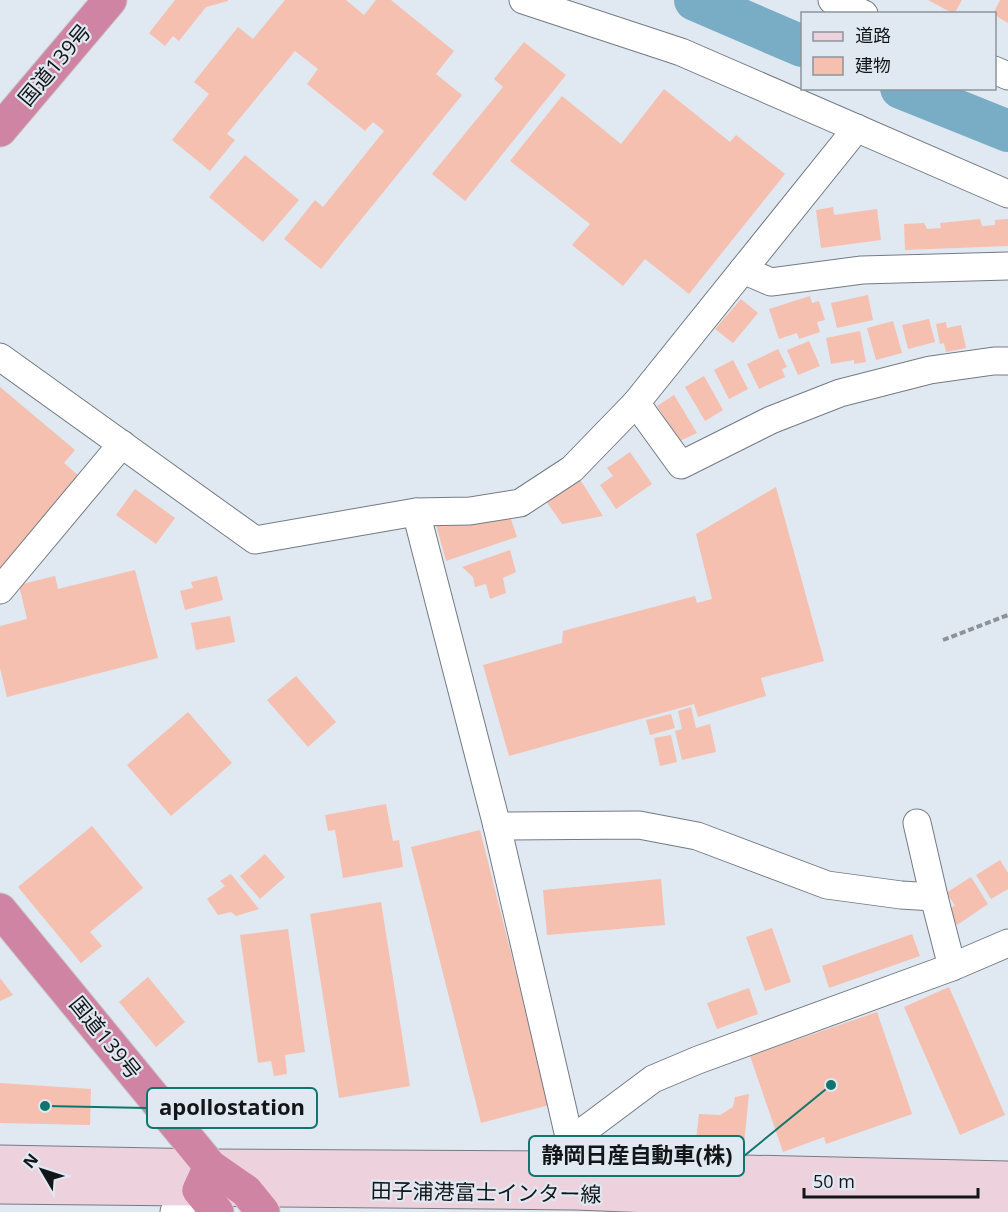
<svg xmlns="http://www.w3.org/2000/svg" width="1008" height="1212" viewBox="0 0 1008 1212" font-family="'Open Sans','Noto Sans JP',sans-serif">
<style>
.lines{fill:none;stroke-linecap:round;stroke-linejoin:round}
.river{stroke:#79adc6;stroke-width:42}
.building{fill:#f5c0b0}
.minor-casing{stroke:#747b83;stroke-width:29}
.secondary-casing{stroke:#747b83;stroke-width:35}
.trunk-casing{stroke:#c6c7c8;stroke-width:35}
.path{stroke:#8c9298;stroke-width:4;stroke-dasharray:6 3;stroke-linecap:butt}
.minor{stroke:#fff;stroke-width:27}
.secondary{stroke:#edd1dd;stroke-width:33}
.trunk{stroke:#d084a4;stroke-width:33}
.labels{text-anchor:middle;stroke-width:4.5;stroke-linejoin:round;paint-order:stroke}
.street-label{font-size:21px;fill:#131618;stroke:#e0e8f1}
.leader{fill:none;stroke:#0f766e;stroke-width:2}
.callout-dot{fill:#0f766e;stroke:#e0e8f1;stroke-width:2}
.callout{fill:#e0e8f1;stroke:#0f766e;stroke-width:2}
.callout-label{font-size:22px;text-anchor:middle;font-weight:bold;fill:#131618}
</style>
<rect width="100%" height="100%" fill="#e0e8f1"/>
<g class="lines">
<!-- river -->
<g class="river">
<polyline points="695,0 802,46"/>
<polyline points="901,88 1008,131"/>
</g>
</g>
<!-- building -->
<g class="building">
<polygon points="175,0 228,0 228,1 206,7 179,41 173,36 165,46 149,33"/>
<polygon points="285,0 346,0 364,15 376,0 391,0 454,51 436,74 462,95 321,269 284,239 315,200 323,207 384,131 373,122 365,131 307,84 318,69 295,51 227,134 235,140 210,171 172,140 209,94 194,82 238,27 253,39"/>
<polygon points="928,0 962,0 954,14"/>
<polygon points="1000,0 1008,0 1008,23 993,14"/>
<polygon points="524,42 566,75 465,201 432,174 503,87 494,79"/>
<polygon points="664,89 730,142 736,135 785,174 689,294 645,259 623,286 572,245 590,224 510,161 562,96 621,144"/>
<polygon points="245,155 299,200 263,242 209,197"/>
<polygon points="833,207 834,215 877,209 881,240 821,248 816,210"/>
<polygon points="980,219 982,226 995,225 995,220 1008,219 1008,246 905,250 904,224 924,223 927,229 941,228 940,223"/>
<polygon points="868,295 873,320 837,328 831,303"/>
<polygon points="810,296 812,303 819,301 825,320 817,322 820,332 799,339 797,333 779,339 769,309"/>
<polygon points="741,299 758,313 733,343 715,329"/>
<polygon points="929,319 935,342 908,349 902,325"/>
<polygon points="893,321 902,353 876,360 867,328"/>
<polygon points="946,322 947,328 961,325 966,348 946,352 944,343 940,344 936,324"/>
<polygon points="860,331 866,362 854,364 854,360 831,364 826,338"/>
<polygon points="809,341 820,366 798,375 787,350"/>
<polygon points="778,349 787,367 782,369 785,377 759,389 747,364"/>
<polygon points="733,360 748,389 729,399 714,370"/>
<polygon points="704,376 723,410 705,421 685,387"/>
<polygon points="0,387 75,450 64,463 78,475 0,569"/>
<polygon points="674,395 697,433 680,441 657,406"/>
<polygon points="630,452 652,484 616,509 600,485 613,476 607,468"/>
<polygon points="581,481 603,516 562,524 546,501"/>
<polygon points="776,487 824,661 761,678 766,696 698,717 694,704 509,756 483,665 562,643 563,631 695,596 697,603 712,599 696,534"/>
<polygon points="135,489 175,518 156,544 116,515"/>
<polygon points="510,516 517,537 446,561 436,525"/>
<polygon points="510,550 516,572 503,578 506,593 490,599 486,584 475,587 473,577 462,567"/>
<polygon points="135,570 158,658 7,697 0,668 0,626 27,619 19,585 55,576 58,589"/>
<polygon points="217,576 223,600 185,610 180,591 193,588 191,582"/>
<polygon points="230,616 235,642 196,650 191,623"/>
<polygon points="296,676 336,722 308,747 267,700"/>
<polygon points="691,707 696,728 710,724 716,752 682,760 675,731 682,729 678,711"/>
<polygon points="188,712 232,763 171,816 127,765"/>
<polygon points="671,714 675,728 650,735 646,720"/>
<polygon points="671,735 677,762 660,766 654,738"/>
<polygon points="386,804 393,841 399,840 403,867 343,878 335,830 328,831 325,815"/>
<polygon points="92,826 143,888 90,932 102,946 81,963 18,887"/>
<polygon points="480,830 549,1105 481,1123 411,847"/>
<polygon points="265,854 285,877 260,899 240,876"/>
<polygon points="1000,860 1008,873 1008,889 991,899 976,875"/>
<polygon points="231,874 259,909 236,916 231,912 218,915 207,899 225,886 220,881"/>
<polygon points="971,877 988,904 957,925 948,911 955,905 946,893"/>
<polygon points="661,879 665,925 547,935 543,890"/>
<polygon points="381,902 410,1086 339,1098 310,914"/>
<polygon points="772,928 791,982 765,991 746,937"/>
<polygon points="288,929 305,1052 285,1055 287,1074 274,1076 271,1061 258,1063 240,935"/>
<polygon points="912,934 920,956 829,988 822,966"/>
<polygon points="148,977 185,1022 156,1047 119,1002"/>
<polygon points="0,978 13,995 0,1001"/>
<polygon points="949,987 1005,1115 960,1135 904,1007"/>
<polygon points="749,988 758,1014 717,1029 707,1003"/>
<polygon points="877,1012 912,1114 826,1144 824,1137 783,1152 750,1056"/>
<polygon points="0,1083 91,1089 90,1125 0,1123"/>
<polygon points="749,1094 744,1144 696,1140 699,1114 720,1115 733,1107 735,1097"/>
</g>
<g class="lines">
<!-- minor casing -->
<g class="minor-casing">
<g id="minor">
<polyline points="523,0 681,52 1008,194"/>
<polyline points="832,0 864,14"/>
<polyline points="994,70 1008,76"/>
<polyline points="743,270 771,282 862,270 1008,266"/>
<polyline points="0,357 255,540 416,512 470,511 520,503 572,469 636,403 857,128"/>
<polyline points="636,403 681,465 771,420 840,393 930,370 994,361 1008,361"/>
<polyline points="416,512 497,826 570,1141 575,1189"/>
<polyline points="0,590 122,444"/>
<polyline points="917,823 934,897"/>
<polyline points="497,826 639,825 697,836 827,885 901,895 934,897 952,967"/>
<polyline points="570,1141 653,1079 698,1060 952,967 1008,943"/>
<polyline points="174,1212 199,1190"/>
</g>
</g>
<!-- secondary casing -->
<g class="secondary-casing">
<g id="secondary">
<polyline points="0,1162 210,1166 572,1168 1008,1178"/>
<polyline points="0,1187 576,1193 752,1200 1008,1205"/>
</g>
</g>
<!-- trunk casing -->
<g class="trunk-casing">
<g id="trunk">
<polyline points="0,130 110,0"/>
<polyline points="0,910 210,1166 246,1191 263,1212"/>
<polyline points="210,1166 199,1190 217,1212"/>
</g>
</g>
<!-- path -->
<polyline class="path" points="943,640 1008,615"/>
<!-- minor -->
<use href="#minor" class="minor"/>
<!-- secondary -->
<use href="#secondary" class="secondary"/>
<!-- trunk -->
<use href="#trunk" class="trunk"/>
</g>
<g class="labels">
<!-- street labels -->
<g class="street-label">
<text transform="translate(55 65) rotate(-50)" y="7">国道139号</text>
<text transform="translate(105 1038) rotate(51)" y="7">国道139号</text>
<text transform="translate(486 1193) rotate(1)" y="7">田子浦港富士インター線</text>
</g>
</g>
<!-- callouts -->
<path class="leader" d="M45 1106L147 1108M831 1085L744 1156"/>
<g class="callout-dot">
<circle cx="45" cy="1106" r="6"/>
<circle cx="831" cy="1085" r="6"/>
</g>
<g class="callout">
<rect x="147" y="1088" width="170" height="40" rx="6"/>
<rect x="529" y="1136" width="215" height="40" rx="6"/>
</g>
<g class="callout-label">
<text x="232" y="1115">apollostation</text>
<text x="637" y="1163">静岡日産自動車(株)</text>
</g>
<!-- legend -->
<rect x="801" y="12" width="195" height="78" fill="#e0e8f1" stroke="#8e949a" stroke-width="1.5"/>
<rect x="813" y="32" width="30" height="9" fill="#edd1dd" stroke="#8e949a" stroke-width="1.5"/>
<text x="855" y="42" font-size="18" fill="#131618">道路</text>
<rect x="813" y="57" width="30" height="18" fill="#f5c0b0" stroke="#8e949a" stroke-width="1.5"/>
<text x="855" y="72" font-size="18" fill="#131618">建物</text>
<!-- north arrow -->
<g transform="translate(42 1170) rotate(309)" stroke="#e0e8f1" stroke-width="4.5" paint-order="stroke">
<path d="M0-4.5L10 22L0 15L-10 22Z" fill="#131618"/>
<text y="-9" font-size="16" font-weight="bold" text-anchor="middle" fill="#131618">N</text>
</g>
<!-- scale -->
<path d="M804 1188v9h174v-9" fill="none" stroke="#131618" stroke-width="3"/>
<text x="813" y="1188" font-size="18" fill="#131618" stroke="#e0e8f1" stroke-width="4.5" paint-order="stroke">50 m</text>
</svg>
